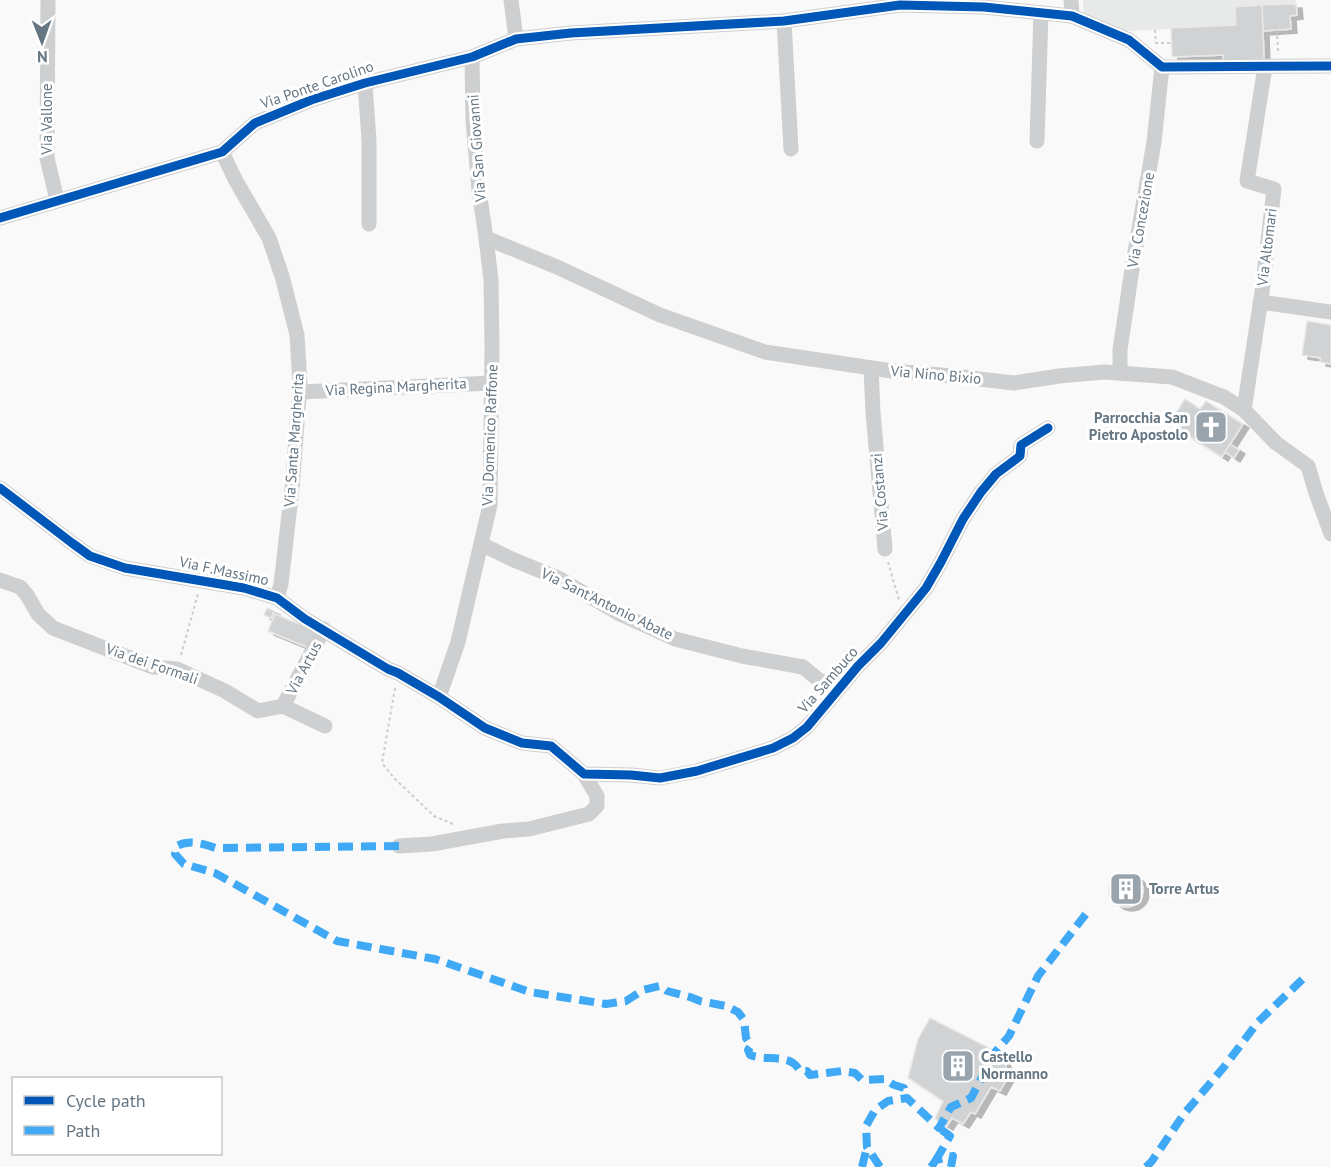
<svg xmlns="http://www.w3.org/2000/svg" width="1331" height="1167" viewBox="0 0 1331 1167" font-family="'PT Sans',sans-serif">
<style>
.built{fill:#e8e9e9}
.building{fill:#d0d2d3;stroke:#e8e8e8;stroke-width:1.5;filter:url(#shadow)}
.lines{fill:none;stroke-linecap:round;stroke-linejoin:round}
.path{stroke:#cbcccd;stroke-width:2;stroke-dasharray:3 3;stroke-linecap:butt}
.street{stroke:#cecfd0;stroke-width:15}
.quiet{stroke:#3fa9f5;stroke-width:8;stroke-dasharray:15 8;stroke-linecap:butt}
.cycleway-casing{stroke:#fff;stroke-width:13}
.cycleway{stroke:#0057b8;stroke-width:9}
.labels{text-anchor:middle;stroke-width:6;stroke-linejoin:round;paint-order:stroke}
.street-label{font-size:15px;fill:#657683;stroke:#fff}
.poi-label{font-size:15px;font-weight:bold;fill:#657683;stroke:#fff;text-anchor:start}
</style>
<defs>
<filter id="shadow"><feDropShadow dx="6" dy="4" stdDeviation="0" flood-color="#0004"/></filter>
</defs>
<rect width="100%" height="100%" fill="#f9f9f9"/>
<!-- built -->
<polygon class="built" points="1083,0 1296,0 1296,4 1236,7 1236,25 1131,31 1116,30 1084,16"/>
<!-- building -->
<g class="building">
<polygon points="1296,4 1297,15 1290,16 1291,29 1263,31 1262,5"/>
<polygon points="1262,5 1264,59 1223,61 1223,55 1172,57 1171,28 1236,25 1235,7"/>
<polygon points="1307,321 1331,325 1331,364 1320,362 1321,358 1302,355"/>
<polygon points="1185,399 1200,409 1206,401 1243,424 1222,457 1179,430 1184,422 1174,416"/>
<polygon points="1230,444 1239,450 1234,458 1225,452"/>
<polygon points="267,608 274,611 271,618 264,615"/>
<polygon points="275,614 316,631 309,648 268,631"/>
<circle cx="1126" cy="890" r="17"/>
<polygon points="930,1018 1003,1055 1008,1077 1000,1091 991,1087 975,1114 971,1112 963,1124 952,1118 947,1126 935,1119 943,1101 908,1078 918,1039"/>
</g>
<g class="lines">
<!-- path -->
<g class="path">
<polyline points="1155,30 1156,43"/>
<polyline points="1277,30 1278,52"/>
<polyline points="1155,43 1172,43"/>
<polyline points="888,562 899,600"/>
<polyline points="181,655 198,594"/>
<polyline points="395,688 382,763 395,779 434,816 453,824"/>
</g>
<!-- street -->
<g class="street">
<polyline points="48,0 47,158 57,200"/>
<polyline points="511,0 516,39"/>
<polyline points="1071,0 1072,16"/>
<polyline points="784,21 791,149"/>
<polyline points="365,83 369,141 369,224"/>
<polyline points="1037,141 1041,13"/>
<polyline points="222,152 236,181 269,238 282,276 297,335 300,384 292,488 281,584 277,598"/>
<polyline points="0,218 222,152 255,123 311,100 365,83 472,57 516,39 571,33 784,21 900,5 984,7 1072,16 1129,40 1162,67 1331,66"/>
<polyline points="486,238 557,267 660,315 765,352 892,371 953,376 1014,383 1059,376 1104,372 1172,377 1224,397 1244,410 1276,443 1308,466 1316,493 1331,534"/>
<polyline points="1260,302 1331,312"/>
<polyline points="871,368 873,412 885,549"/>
<polyline points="1120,373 1120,350 1132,269 1154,142 1162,67"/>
<polyline points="300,392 492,383"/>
<polyline points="1244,410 1262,292 1274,189 1247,181 1265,67"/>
<polyline points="0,488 72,543 90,556 125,568 244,588 277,598 305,619 388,669 398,673 439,697 485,728 522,743 551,746 584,774 631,775 660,778 697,771 773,748 793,738 807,727 858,666 881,643 926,588 941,562 963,519 981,492 996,474 1020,456 1021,445 1048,428"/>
<polyline points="481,544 514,560 558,578 620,614 675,639 742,656 803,667 835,693"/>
<polyline points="0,580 20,587 27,595 38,614 53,628 153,667 177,669 225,691 258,711 283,706"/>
<polyline points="439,697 458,642 490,505 492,346 491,280 486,238 479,191 473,120 472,57"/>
<polyline points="283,706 324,629"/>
<polyline points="283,706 325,726"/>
<polyline points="399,846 432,844 503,831 529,829 589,814 597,806 597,796 584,774"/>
</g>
<!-- quiet -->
<g class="quiet">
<path d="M 399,846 L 216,848 C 203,844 190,839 177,846 L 175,854 L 184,864 L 215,873 L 337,941 L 435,959 L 530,992 L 606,1004 L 626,1001 L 643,990 L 660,986 L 667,991 L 690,997 L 700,1001 L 726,1006 L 738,1012 L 744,1020 L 746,1038 L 751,1046 L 748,1050 L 750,1055 C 763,1060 784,1056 793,1063 C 796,1065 798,1068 800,1071 L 807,1071 L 810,1075 L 842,1071 L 855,1073 L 862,1080 L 885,1079 L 894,1085 L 904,1088 L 907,1098"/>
<polyline points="936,1160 950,1136 939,1128"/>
<polyline points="862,1167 867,1147"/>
<polyline points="880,1167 867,1147 866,1126 875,1110 888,1101 907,1098 939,1128 951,1107 971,1098 996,1051 1009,1036 1038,976 1089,910"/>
<polyline points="931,1167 936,1160 953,1156 951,1167"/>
<polyline points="1146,1167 1152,1161 1184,1114 1224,1067 1258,1022 1308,974"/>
</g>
<!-- cycleway casing -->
<g class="cycleway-casing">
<g id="cycleway">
<polyline points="0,218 222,152 255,123 311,100 365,83 472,57 516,39 571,33 784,21 900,5 984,7 1072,16 1129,40 1162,67 1331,66"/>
<polyline points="0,488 72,543 90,556 125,568 244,588 277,598 305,619 388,669 398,673 439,697 485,728 522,743 551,746 584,774 631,775 660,778 697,771 773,748 793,738 807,727 858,666 881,643 926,588 941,562 963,519 981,492 996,474 1020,456 1021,445 1048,428"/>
</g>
</g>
<!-- cycleway -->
<use href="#cycleway" class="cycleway"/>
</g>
<!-- icons -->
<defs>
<g id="church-square" transform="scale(1.725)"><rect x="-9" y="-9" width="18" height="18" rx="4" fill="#99a4ac" stroke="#fff"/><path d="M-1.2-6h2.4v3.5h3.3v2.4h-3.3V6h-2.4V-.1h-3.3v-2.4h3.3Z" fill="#fff"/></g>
<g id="building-square" transform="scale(1.725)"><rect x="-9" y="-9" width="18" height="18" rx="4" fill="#99a4ac" stroke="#fff"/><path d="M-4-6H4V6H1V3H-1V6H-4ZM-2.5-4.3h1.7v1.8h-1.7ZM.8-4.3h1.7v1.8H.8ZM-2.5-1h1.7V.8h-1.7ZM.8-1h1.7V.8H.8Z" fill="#fff"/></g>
</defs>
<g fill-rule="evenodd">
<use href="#church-square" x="1211" y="427"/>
<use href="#building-square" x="1126" y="889"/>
<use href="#building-square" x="958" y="1066"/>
</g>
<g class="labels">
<!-- street labels -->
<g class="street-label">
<text transform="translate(317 85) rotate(-19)" y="5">Via Ponte Carolino</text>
<text transform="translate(47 119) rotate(-90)" y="5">Via Vallone</text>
<text transform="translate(477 148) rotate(-94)" y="5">Via San Giovanni</text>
<text transform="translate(1141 220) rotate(-80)" y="5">Via Concezione</text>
<text transform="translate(1267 247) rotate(-83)" y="5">Via Altomari</text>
<text transform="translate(936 375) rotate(5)" y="5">Via Nino Bixio</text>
<text transform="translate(396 387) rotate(-3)" y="5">Via Regina Margherita</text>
<text transform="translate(490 435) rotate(-88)" y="5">Via Domenico Raffone</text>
<text transform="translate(294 440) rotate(-86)" y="5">Via Santa Margherita</text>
<text transform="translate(880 492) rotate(-95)" y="5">Via Costanzi</text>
<text transform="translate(224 571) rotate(12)" y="5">Via F.Massimo</text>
<text transform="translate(607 604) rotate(26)" y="5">Via Sant'Antonio Abate</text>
<text transform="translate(152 664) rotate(19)" y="5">Via dei Formali</text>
<text transform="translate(304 668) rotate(-62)" y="5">Via Artus</text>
<text transform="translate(828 680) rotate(-49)" y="5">Via Sambuco</text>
</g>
<!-- poi labels -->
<g class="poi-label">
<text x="1188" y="423" text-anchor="end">Parrocchia San<tspan x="1188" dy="17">Pietro Apostolo</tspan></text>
<text x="1149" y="894">Torre Artus</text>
<text x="981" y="1062">Castello<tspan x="981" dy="17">Normanno</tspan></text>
</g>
</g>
<!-- legend -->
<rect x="12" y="1077" width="210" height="78" fill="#ffffff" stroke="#c1c8cd" stroke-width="1.5"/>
<rect x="24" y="1096" width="30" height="9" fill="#0057b8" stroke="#c1c8cd" stroke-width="1.5"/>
<text x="66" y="1107" font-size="18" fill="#657683">Cycle path</text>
<rect x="24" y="1126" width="30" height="9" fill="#3fa9f5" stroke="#c1c8cd" stroke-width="1.5"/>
<text x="66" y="1137" font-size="18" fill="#657683">Path</text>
<!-- north arrow -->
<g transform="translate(42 42) rotate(179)" stroke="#ffffff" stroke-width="4.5" paint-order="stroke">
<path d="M0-4.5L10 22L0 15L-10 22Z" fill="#657683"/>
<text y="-9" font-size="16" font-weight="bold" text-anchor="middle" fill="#657683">N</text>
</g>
</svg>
